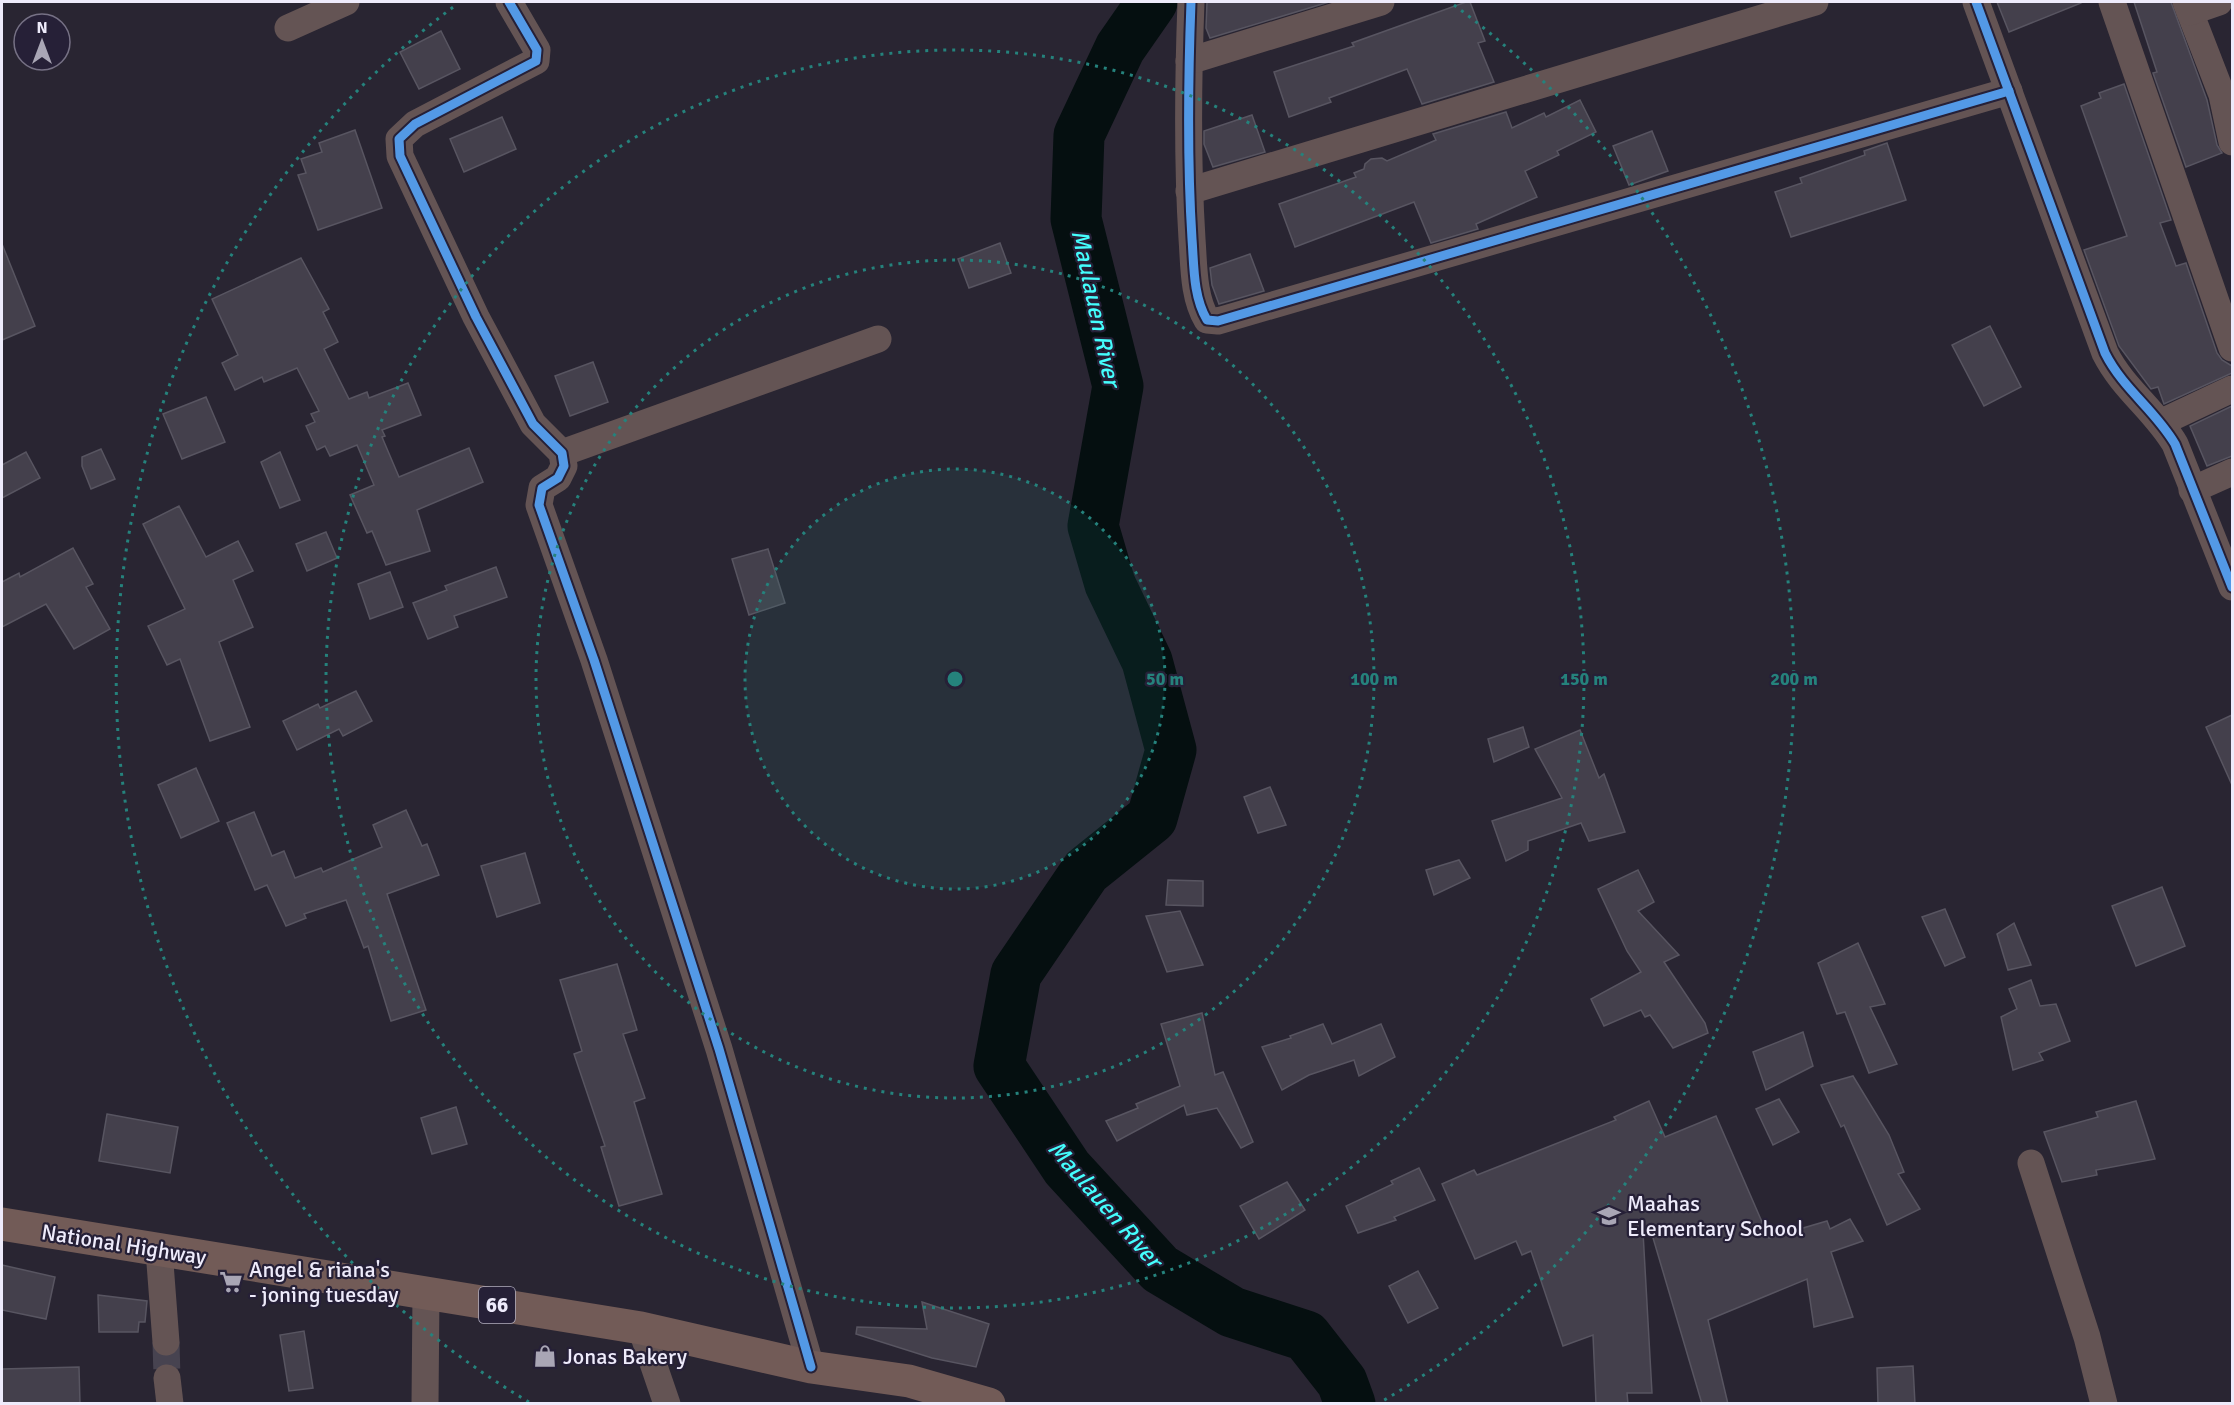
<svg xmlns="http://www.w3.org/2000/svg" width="2234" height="1405" viewBox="0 0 2234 1405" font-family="Signika,sans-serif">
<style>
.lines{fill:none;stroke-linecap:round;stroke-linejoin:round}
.river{stroke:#050f10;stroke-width:51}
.building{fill:#44404c;stroke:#585561;stroke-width:1.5}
.minor-tunnel{stroke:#474350;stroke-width:27;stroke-dasharray:27 14;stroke-linecap:butt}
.minor{stroke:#645454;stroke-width:27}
.primary{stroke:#725b57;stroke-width:33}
.cycleway-casing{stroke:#262037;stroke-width:13}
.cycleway{stroke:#5399e6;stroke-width:9}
.ring{fill:none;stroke:#25827c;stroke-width:3;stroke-dasharray:3 6}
.labels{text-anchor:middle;stroke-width:4.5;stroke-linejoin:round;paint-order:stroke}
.shield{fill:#262037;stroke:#b2aec0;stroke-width:1.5}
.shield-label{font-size:21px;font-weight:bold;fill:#eeebfb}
.poi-label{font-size:22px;fill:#eeebfb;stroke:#262037;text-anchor:start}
.street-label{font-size:22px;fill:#eeebfb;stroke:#262037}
.water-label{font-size:24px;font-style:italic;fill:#44fdfd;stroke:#262037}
.centre{fill:#25827c;stroke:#262037;stroke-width:3}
.ring-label{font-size:18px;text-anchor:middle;font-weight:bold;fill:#25827c;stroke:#262037;stroke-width:4.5;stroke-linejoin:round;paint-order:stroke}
</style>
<rect width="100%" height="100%" fill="#292532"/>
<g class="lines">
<!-- river -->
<polyline class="river" points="1152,2 1120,48 1079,135 1076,219 1118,386 1093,526 1110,584 1147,661 1171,750 1152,818 1086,871 1016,974 999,1066 1067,1168 1160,1269 1232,1312 1306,1336 1342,1382 1350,1404"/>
</g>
<!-- building -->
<g class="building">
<polygon points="1207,2 1329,2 1210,38 1206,28"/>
<polygon points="1466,2 1470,2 1485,41 1478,43 1494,82 1422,104 1407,69 1329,98 1331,102 1289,117 1274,72 1354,46 1352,43"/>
<polygon points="1997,2 2081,2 2081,3 2009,32"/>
<polygon points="2134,2 2171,2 2207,100 2217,145 2222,153 2186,167 2153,73 2157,72"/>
<polygon points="441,31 460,69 419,89 400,52"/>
<polygon points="2124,84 2171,220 2160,223 2176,266 2186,263 2217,353 2222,360 2232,366 2232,373 2164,404 2158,387 2151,389 2119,346 2084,250 2127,236 2081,106 2101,98 2099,93"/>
<polygon points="1580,100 1596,132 1557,151 1559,155 1525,171 1537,197 1476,224 1478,229 1431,243 1414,202 1295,247 1279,204 1356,177 1354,173 1364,169 1365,164 1371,159 1382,158 1387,161 1436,140 1433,134 1506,112 1512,128 1544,113 1546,117"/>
<polygon points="1252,115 1265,152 1213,167 1204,144 1204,131"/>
<polygon points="502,117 516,149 464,172 450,139"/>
<polygon points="355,130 382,208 318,230 298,175 306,173 301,159 322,152 319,143"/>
<polygon points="1652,131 1668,171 1629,185 1613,146"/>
<polygon points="1887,143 1906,200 1791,237 1775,192 1802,183 1800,178 1865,155 1864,151"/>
<polygon points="1000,243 1011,273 969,288 958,259"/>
<polygon points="2,244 35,326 2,340"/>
<polygon points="1250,254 1264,291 1219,304 1212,285 1210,268"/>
<polygon points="301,258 329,309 323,312 338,342 324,349 349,399 367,392 369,398 408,383 421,415 382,430 385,436 382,437 399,477 469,448 483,482 417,510 430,551 386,565 372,531 367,533 350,495 374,485 357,445 330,456 325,446 317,450 306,426 315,422 311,414 319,411 297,368 264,382 262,377 235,390 222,363 238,355 212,299"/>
<polygon points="1990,326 2021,387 1984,406 1952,345"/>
<polygon points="593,362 608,402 570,416 555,376"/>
<polygon points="206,397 225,442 182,459 163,414"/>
<polygon points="2232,406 2232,456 2207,466 2190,426"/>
<polygon points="101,449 115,479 91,489 82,466 82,457"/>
<polygon points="26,452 40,478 2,498 2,465"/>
<polygon points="280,452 300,500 280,508 261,462"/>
<polygon points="179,506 206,557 238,541 253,571 233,580 253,627 219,642 250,727 210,741 180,659 167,665 148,626 185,609 143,524"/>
<polygon points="326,532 337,558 307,571 296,544"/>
<polygon points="73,548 93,584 86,587 110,629 74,649 46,604 2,627 2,582 19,573 20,577"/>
<polygon points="768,549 785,603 749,615 732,559"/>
<polygon points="496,567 507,597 454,616 458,627 428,639 413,603 447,590 445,586"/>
<polygon points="390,572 403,607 370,619 358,584"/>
<polygon points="356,691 372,721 343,736 339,729 297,750 283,721 318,704 320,708"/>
<polygon points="2232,715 2232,785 2206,727"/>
<polygon points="1523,727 1529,747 1494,762 1488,739"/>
<polygon points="1580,730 1599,778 1604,774 1625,832 1589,841 1581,823 1528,841 1528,850 1506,861 1492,821 1562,798 1535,749"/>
<polygon points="196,768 219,821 181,838 158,785"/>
<polygon points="1270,787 1286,825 1258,833 1244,797"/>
<polygon points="406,810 422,846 427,844 439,875 387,894 426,1010 391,1021 368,946 364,948 346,900 304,914 306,918 286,926 267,885 255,890 227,823 254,812 272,856 284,851 295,878 321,868 323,872 382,847 373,825"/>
<polygon points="525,853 540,903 497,917 481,866"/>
<polygon points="1459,860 1470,878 1434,895 1426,870"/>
<polygon points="1638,870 1654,902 1638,911 1679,955 1664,962 1705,1023 1708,1033 1673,1048 1650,1015 1645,1017 1641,1010 1604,1026 1591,999 1641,972 1627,951 1598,889"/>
<polygon points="1168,880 1203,881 1203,906 1166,905"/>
<polygon points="2162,887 2185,946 2136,966 2112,906"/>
<polygon points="1945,909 1965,957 1945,966 1922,917"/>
<polygon points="1180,911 1203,965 1167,972 1146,916"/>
<polygon points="2014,923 2031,965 2008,970 1997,934"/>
<polygon points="1858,943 1885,1004 1870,1007 1897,1064 1869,1073 1845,1012 1837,1014 1818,963"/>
<polygon points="617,964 637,1030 623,1034 645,1098 634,1102 662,1194 619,1206 601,1147 605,1146 574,1054 582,1051 560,980"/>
<polygon points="2031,980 2040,1006 2056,1004 2070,1041 2039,1053 2043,1060 2013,1070 2001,1017 2017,1009 2009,989"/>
<polygon points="1202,1013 1215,1075 1223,1072 1253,1142 1241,1148 1217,1108 1187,1115 1184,1105 1117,1141 1106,1121 1138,1108 1136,1104 1180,1086 1161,1024"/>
<polygon points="1323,1024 1332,1044 1381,1024 1395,1057 1359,1076 1354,1060 1309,1075 1282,1090 1262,1047 1291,1038 1290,1036"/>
<polygon points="1803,1032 1813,1066 1766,1090 1753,1052"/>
<polygon points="1853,1076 1889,1135 1904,1172 1898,1174 1920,1209 1887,1225 1844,1125 1841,1127 1821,1085"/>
<polygon points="1779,1099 1799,1132 1773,1145 1756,1109"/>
<polygon points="1649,1101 1665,1137 1716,1116 1769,1238 1827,1221 1830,1229 1850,1219 1863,1241 1831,1252 1853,1317 1814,1327 1807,1279 1708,1320 1728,1404 1702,1404 1651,1231 1643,1232 1652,1393 1627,1393 1628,1404 1596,1404 1593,1335 1563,1346 1531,1251 1522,1255 1516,1241 1475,1259 1442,1184 1474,1170 1477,1175 1616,1120 1614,1117"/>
<polygon points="2136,1101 2155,1159 2096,1170 2097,1175 2062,1182 2044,1132 2098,1117 2096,1112"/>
<polygon points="456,1107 467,1144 432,1154 421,1118"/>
<polygon points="107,1114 178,1127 170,1173 99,1161"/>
<polygon points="1419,1168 1435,1200 1394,1217 1396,1220 1358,1233 1346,1206 1393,1184 1391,1181"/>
<polygon points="1287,1182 1305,1210 1259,1239 1240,1206"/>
<polygon points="2,1265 55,1277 46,1319 2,1310"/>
<polygon points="1418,1271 1438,1308 1408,1323 1389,1286"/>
<polygon points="98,1295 147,1301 145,1322 139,1322 138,1332 99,1332"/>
<polygon points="922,1302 989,1324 976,1367 932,1358 856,1334 857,1327 927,1329"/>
<polygon points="304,1331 313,1388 289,1391 280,1335"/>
<polygon points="1913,1366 1915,1404 1878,1404 1877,1368"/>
<polygon points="79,1367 80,1404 2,1404 2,1369"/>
</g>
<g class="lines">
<!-- minor-tunnel -->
<polyline class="minor-tunnel" points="166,1342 167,1378"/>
<!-- minor -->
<g class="minor">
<polyline points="509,2 537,50 536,61 415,124 399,139 400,156 476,317 533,424 562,453 564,466 558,478 542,488 539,505 594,660 719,1049 811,1367"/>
<path d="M 1191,2 C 1188,81 1187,160 1192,239 C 1194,265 1193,297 1207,320 L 1218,321 L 2009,91"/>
<path d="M 1976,2 L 2105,353 C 2123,389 2155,410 2175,444 L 2232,587"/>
<polyline points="2112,2 2232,348"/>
<polyline points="2186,2 2222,95 2232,142"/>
<polyline points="2190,12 2219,2"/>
<polyline points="288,28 346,2"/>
<polyline points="1189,61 1381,2"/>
<polyline points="1189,191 1815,2"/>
<polyline points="2162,422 2232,389"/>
<polyline points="562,453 878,339"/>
<polyline points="2192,490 2232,472"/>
<polyline points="2031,1163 2087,1337 2104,1404"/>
<polyline points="159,1250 166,1342"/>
<polyline points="641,1328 667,1404"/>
<polyline points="167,1378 170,1404"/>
<polyline points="425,1404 426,1293"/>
</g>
<!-- primary -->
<polyline class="primary" points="2,1224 641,1328 811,1367 909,1381 989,1404"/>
<!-- cycleway casing -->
<g class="cycleway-casing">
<g id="cycleway">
<polyline points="509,2 537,50 536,61 415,124 399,139 400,156 476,317 533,424 562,453 564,466 558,478 542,488 539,505 594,660 719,1049 811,1367"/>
<path d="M 1191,2 C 1188,81 1187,160 1192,239 C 1194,265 1193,297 1207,320 L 1218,321 L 2009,91"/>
<path d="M 1976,2 L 2105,353 C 2123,389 2155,410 2175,444 L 2232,587"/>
</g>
</g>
<!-- cycleway -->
<use href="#cycleway" class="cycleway"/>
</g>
<!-- distance rings -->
<circle cx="955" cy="679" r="210" fill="#25827c" fill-opacity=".12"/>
<g class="ring">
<circle cx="955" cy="679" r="210"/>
<circle cx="955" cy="679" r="419"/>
<circle cx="955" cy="679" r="629"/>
<path d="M529 1402A839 839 0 0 1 456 5M1454 5A839 839 0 0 1 1381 1402"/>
</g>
<!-- icons -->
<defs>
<g id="school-bare" transform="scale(1.8)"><path d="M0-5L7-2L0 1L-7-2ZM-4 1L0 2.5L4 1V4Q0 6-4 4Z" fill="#a9a6b5" stroke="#262037" stroke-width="2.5" paint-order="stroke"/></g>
<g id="supermarket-bare" transform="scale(1.8)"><path d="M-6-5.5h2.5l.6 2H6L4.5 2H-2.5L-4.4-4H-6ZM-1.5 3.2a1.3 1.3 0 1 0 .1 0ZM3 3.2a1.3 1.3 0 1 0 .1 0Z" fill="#a9a6b5" stroke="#262037" stroke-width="2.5" paint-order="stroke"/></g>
<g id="shop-bare" transform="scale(1.8)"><path d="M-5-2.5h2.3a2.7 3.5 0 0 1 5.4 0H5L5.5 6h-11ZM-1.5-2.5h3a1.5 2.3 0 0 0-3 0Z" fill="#a9a6b5" stroke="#262037" stroke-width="2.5" paint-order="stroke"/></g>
</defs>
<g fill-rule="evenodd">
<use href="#school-bare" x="1609" y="1216"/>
<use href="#supermarket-bare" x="231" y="1282"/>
<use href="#shop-bare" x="545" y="1356"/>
</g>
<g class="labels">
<!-- shield labels -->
<rect class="shield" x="479" y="1287" width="36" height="36" rx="4.5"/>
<g class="shield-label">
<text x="497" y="1312">66</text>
</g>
<!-- poi labels -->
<g class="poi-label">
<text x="1627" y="1211">Maahas<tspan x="1627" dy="25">Elementary School</tspan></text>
<text x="249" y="1277">Angel &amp; riana's<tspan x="249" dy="25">- joning tuesday</tspan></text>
<text x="563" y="1364">Jonas Bakery</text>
</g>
<!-- street labels -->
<g class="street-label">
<text transform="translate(124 1244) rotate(9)" y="8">National Highway</text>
</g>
<!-- water labels -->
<g class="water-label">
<text transform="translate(1096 308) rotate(78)" y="8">Maulauen River</text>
<text transform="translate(1105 1204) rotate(49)" y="8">Maulauen River</text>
</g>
</g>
<circle cx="955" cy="679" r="9" class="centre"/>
<g class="ring-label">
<text x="1165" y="685">50 m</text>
<text x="1374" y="685">100 m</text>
<text x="1584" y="685">150 m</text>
<text x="1794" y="685">200 m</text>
</g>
<!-- border -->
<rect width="2234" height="1405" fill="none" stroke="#eeebfb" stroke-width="6"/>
<!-- north arrow -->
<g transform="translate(42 42)"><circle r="28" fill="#262037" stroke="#767185" stroke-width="1.5"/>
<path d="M0-4.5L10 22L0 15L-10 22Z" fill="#a9a6b5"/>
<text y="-9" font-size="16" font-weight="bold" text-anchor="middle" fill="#eeebfb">N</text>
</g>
</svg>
